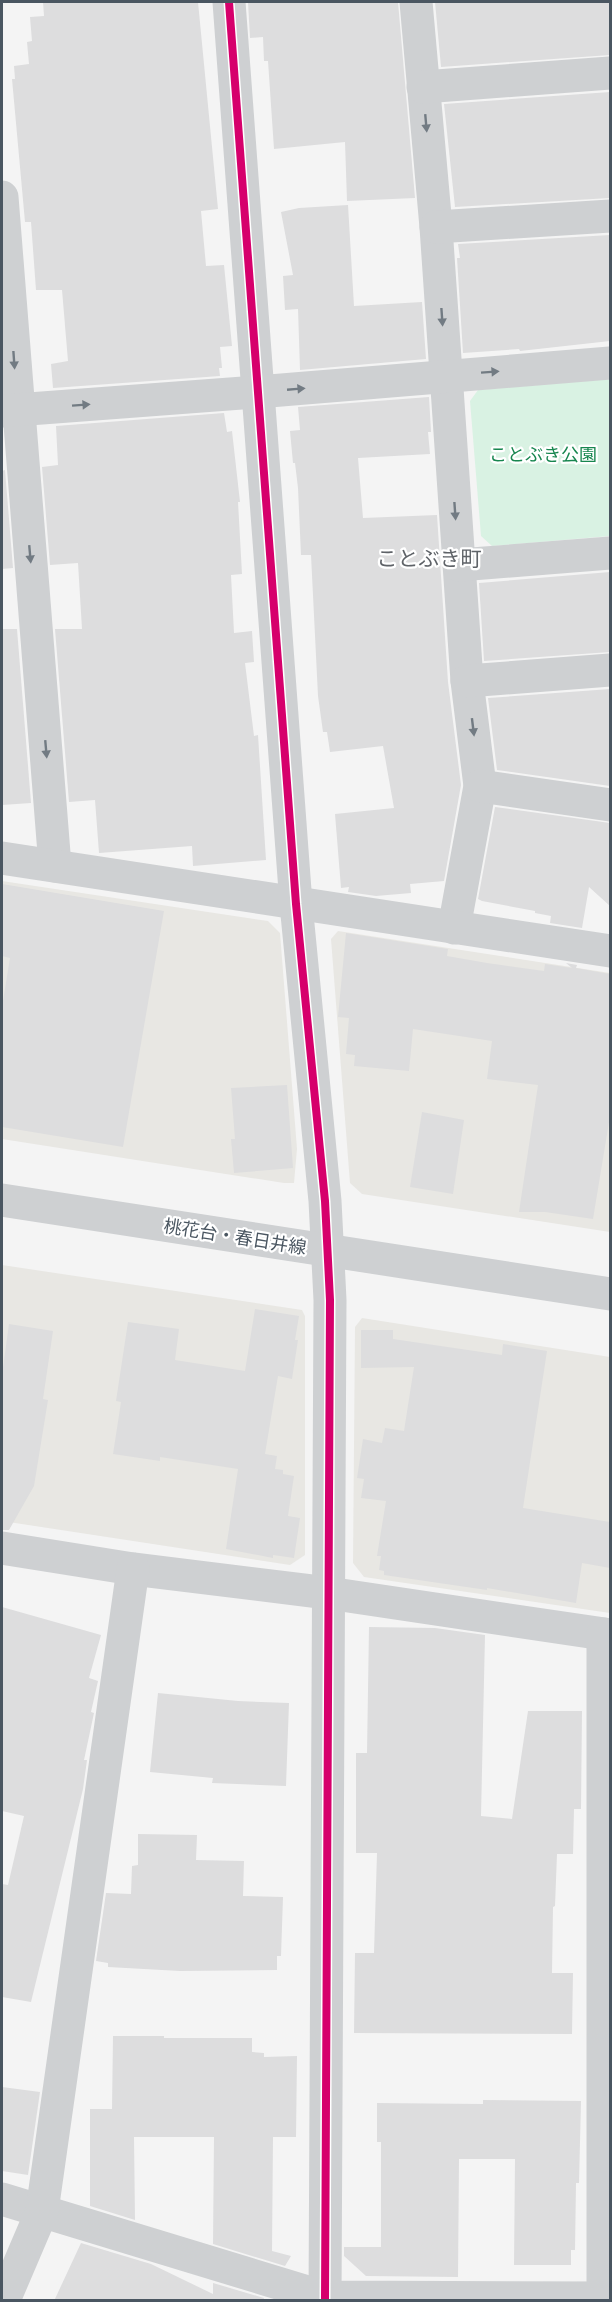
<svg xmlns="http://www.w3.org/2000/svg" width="612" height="2302" viewBox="0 0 612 2302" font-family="'DM Sans','Noto Sans JP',sans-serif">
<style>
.commercial{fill:#e8e7e3}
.green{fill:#d9f2e3}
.building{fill:#ddddde}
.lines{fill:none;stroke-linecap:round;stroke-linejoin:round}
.minor{stroke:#ced0d2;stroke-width:33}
.cycleway-casing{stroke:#fff;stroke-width:11}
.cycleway{stroke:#d6006c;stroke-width:8}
.oneway{fill:#727b83}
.labels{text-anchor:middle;stroke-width:4.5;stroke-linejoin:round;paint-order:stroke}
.park-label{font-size:18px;fill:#17864f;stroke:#fff}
.street-label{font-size:18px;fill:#4a5661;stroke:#fff}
.quarter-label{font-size:21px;fill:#5f6368;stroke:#fff}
</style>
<rect width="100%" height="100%" fill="#f4f4f4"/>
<!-- commercial -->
<g class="commercial">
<polygon points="2,881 268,921 280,933 297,1149 294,1183 284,1183 2,1139"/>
<polygon points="338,931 610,973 610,1232 362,1194 350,1183 331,939"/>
<polygon points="2,1265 302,1310 305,1316 305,1555 290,1565 2,1521"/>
<polygon points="362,1318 610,1357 610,1613 364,1577 353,1563 355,1327"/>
</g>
<!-- green -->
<polygon class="green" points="610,379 610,536 492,546 481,536 470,401 478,390"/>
<!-- building -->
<g class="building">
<polygon points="43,2 198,2 218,209 201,211 206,266 224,265 232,346 220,347 222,368 219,368 220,376 53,388 51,364 68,361 62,290 36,290 31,222 25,222 12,79 15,79 14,66 29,64 27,42 32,41 30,17 44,16"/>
<polygon points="248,2 398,2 415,198 347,201 345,142 274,149 268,61 264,61 263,37 250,38"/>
<polygon points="435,2 610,2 610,55 441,67"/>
<polygon points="610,92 610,198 455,207 444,104"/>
<polygon points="348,205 354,306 422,302 426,359 300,370 298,309 285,310 283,276 293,275 281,212 299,208"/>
<polygon points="610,235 610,341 520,351 519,349 463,353 457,258 460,258 458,244"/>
<polygon points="429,397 431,432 428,432 430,454 358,458 363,518 437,515 448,682 461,785 444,881 410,884 411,893 376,896 348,892 349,887 341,888 335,814 394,808 383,746 330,752 327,732 323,732 318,696 311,555 301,555 298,488 295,463 293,463 290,431 300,430 298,407"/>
<polygon points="224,413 227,432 232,431 240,502 238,502 242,574 231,575 234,633 252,631 254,662 245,663 254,736 258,735 266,860 193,866 192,846 99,853 95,800 69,802 55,629 82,629 78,563 50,565 42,467 58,465 56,426"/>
<polygon points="5,470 13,568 2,569 2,471"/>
<polygon points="610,572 610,652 484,661 479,583"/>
<polygon points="2,629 17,629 31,803 2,805"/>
<polygon points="610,689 610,786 497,770 488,698"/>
<polygon points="495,807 610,823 610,906 589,887 582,928 550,923 551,916 535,913 535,911 482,901 478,899"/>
<polygon points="2,884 164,911 123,1147 2,1127 2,1007 10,958 2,956"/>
<polygon points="346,933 448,949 447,956 487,963 544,971 545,964 572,968 566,963 577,965 576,968 610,974 610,1116 593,1219 545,1212 519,1212 538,1085 487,1079 492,1041 413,1029 409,1071 354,1066 355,1055 346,1054 349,1018 338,1017"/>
<polygon points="287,1085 293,1168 234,1173 231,1139 235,1139 231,1088"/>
<polygon points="422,1112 464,1120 453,1194 410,1187"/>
<polygon points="255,1309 299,1316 295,1340 298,1340 292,1379 278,1376 265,1454 277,1456 275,1469 283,1470 283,1474 294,1476 288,1516 300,1518 294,1558 273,1555 273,1558 226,1549 238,1469 160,1457 160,1461 113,1454 121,1402 116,1401 128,1322 179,1329 175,1360 245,1371"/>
<polygon points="9,1324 53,1331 43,1399 48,1400 34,1486 9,1530 2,1530 2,1375"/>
<polygon points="361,1330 393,1330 393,1339 502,1355 503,1344 547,1351 523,1508 610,1522 610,1568 582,1563 576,1603 487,1588 487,1590 384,1575 384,1571 379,1570 381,1556 377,1556 386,1501 361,1498 364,1479 357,1478 363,1439 382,1443 385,1428 404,1431 414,1367 361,1368"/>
<polygon points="2,1607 101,1635 89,1678 98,1681 91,1712 94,1713 84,1760 87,1760 83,1789 31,2002 2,1997 2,1884 8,1885 24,1816 2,1811"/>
<polygon points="369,1627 435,1628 485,1635 481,1816 512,1819 528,1711 582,1711 581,1809 574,1809 573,1854 557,1854 555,1906 553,1907 552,1973 573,1973 572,2034 354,2033 355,1953 374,1953 377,1853 356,1853 356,1753 367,1753"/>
<polygon points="158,1693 238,1701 289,1703 286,1786 212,1783 213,1778 150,1772"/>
<polygon points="138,1834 197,1835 196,1860 244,1861 243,1896 283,1897 281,1956 277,1956 277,1970 180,1971 108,1967 108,1963 96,1961 106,1893 131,1894 132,1866 138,1865"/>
<polygon points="113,2036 164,2036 164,2038 252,2038 252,2052 264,2053 264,2057 297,2056 296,2137 273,2137 272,2251 291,2256 285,2266 213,2244 214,2137 134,2137 135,2220 90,2206 90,2109 112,2109"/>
<polygon points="2,2087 40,2092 28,2175 2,2171"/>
<polygon points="483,2100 581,2101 579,2183 576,2183 575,2250 571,2250 571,2265 514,2265 515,2159 459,2159 458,2277 366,2276 344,2256 344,2247 381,2247 381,2142 377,2142 377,2103 483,2104"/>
<polygon points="81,2243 151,2264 213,2294 213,2283 264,2298 263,2301 54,2301"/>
</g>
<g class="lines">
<!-- minor -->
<g class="minor">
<polyline points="229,2 296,904 325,1201 330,1300 325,2300"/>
<polyline points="416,2 436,227 467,681 480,786 454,928"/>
<polyline points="423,87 610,73"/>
<polyline points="2,197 55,866"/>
<polyline points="436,227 610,216"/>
<polyline points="2,411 257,392 610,363"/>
<polyline points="459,565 610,553"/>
<polyline points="467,681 610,670"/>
<polyline points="480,786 610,805"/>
<polyline points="2,858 610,951"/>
<polyline points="2,1200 610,1294"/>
<polyline points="2,1548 133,1569 328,1593 610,1635"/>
<polyline points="2,2199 324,2297 610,2298"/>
<polyline points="4,2300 42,2211 133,1569"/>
<polyline points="603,2300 603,1634"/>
</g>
<!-- cycleway casing -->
<g class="cycleway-casing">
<polyline id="cycleway" points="229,2 296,904 325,1201 330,1300 325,2300"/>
</g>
<!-- cycleway -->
<use href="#cycleway" class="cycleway"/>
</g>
<!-- one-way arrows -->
<defs><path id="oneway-solid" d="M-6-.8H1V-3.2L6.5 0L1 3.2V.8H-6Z" transform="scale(1.5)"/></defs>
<g class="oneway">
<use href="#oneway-solid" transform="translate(426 123) rotate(85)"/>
<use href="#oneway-solid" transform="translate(442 317) rotate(86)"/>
<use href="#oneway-solid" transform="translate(14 360) rotate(86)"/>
<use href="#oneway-solid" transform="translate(490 372) rotate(-4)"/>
<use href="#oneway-solid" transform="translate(296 389) rotate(-5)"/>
<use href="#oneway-solid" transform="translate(81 405) rotate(-4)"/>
<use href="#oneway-solid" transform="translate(455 511) rotate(86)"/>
<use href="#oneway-solid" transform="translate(30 554) rotate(85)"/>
<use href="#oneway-solid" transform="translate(473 727) rotate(83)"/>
<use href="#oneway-solid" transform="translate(46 749) rotate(85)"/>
</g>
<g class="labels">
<!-- park labels -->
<g class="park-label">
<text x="543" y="461">ことぶき公園</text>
</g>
<!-- street labels -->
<g class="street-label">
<text transform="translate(235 1237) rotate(9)" y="6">桃花台・春日井線</text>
</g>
<!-- quarter labels -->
<g class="quarter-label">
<text x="429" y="566">ことぶき町</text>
</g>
</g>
<!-- border -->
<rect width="612" height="2302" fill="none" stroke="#4a5661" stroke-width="6"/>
</svg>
